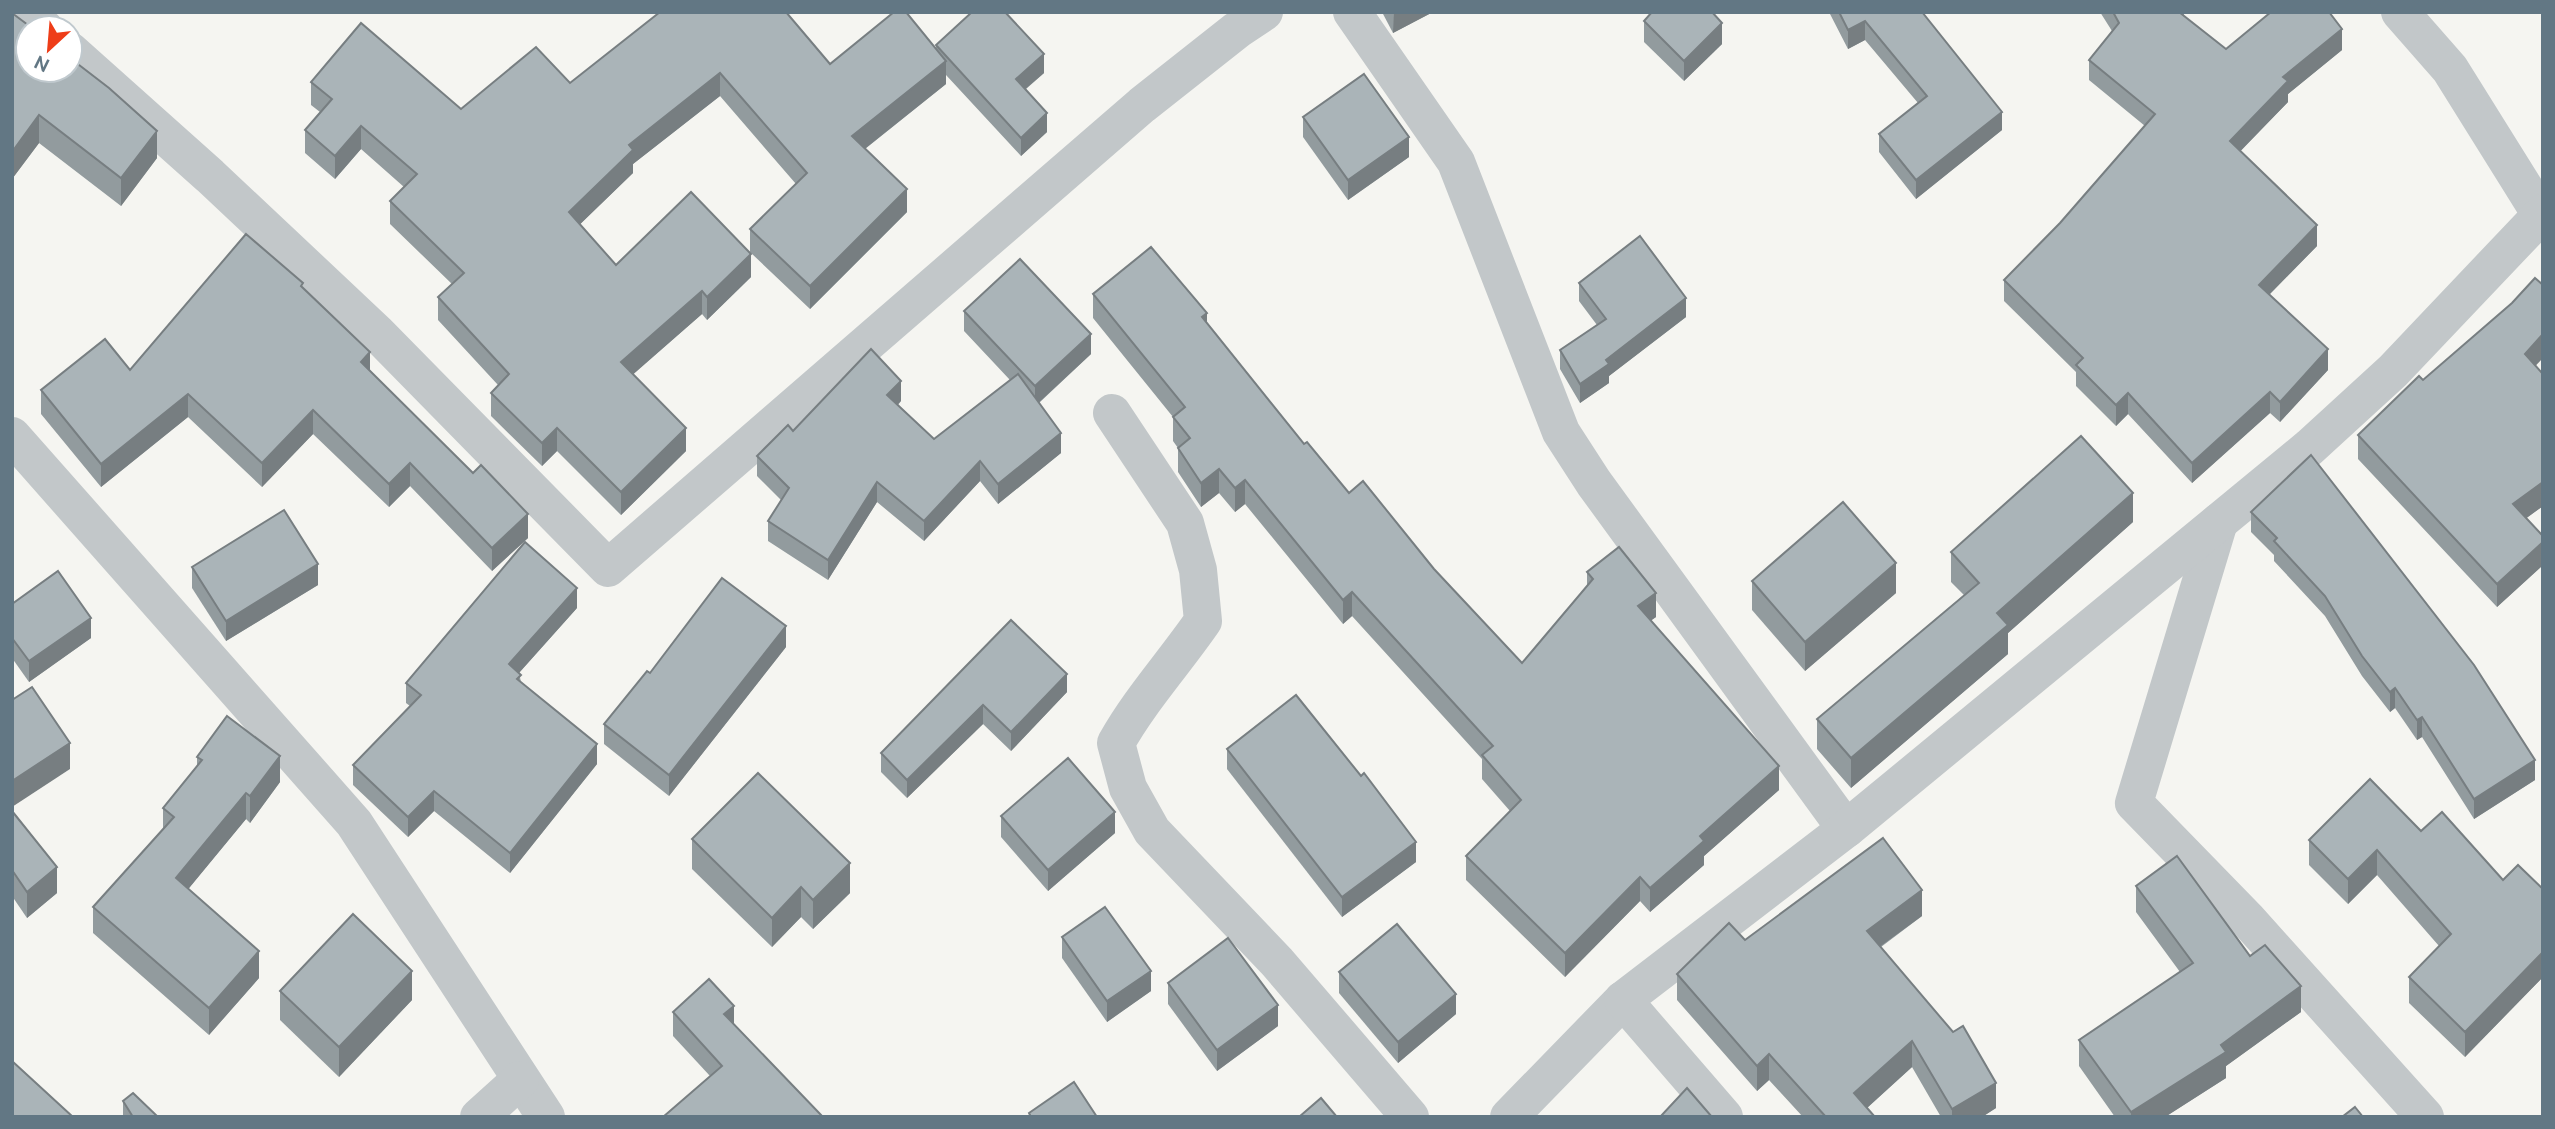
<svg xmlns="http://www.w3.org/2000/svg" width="2555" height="1129" viewBox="0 0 2555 1129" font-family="Ubuntu,sans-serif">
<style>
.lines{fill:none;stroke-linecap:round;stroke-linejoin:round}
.minor{stroke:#c2c7c9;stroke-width:38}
.wall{fill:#929b9e}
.shaded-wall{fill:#777e81}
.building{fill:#aab4b8;stroke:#777e81;stroke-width:2}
</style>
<rect width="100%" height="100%" fill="#f5f5f1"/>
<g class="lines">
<!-- minor -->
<g class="minor">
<polyline points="25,12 44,28"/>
<polyline points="1352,12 1456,162 1561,432 1594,483 1846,829"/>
<polyline points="2400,12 2450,69 2543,218"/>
<polyline points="70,51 210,176 377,333 608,568 1142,105 1237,30 1264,12"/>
<path d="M 1112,413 L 1185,523 L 1198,570 L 1203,621 C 1174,663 1140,700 1116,743 L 1128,788 L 1152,831 L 1277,962 L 1410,1117"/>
<polyline points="12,436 354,823 546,1117"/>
<polyline points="2219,522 2134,803 2247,919 2425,1117"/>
<polyline points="479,1117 520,1080"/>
<polyline points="1509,1117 1623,1000"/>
<polyline points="1724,1117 1623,1000 1846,829 2310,447 2393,371 2543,213"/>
</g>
</g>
<!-- wall -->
<g class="wall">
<polygon points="655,12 786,12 830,64 936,48 936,45 1044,73 1026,89 1047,132 1021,156 946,75 946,84 865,149 907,212 810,309 750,252 750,229 796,184 720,96 633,164 633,173 580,224 616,265 751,277 707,320 702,314 633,374 686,451 621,515 557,451 542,466 491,416 491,393 498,385 438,320 438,297 452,284 390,224 390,201 404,187 361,149 335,179 305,153 305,130 320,112 311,105 311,82 461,109 570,83 657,15"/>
<polygon points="1382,12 1433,12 1393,33"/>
<polygon points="1829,12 1922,12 2002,130 1916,199 1879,152 1879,134 1918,103 1865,40 1848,49"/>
<polygon points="2100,12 2184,12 2184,16 2226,49 2342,50 2288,94 2288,102 2240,151 2317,246 2269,295 2328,370 2280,422 2270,413 2192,483 2128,414 2116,426 2076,386 2076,372 2004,301 2004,280 2060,223 2145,126 2089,80 2089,60 2112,31"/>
<polygon points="12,13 157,158 121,206 39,143 12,179"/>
<polygon points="1644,21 1722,44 1684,81 1644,42"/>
<polygon points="1303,117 1409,157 1348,200 1303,137"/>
<polygon points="1579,283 1686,317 1609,376 1609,383 1580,403 1560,369 1560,350 1597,325 1579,301"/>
<polygon points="303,288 370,371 528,538 492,571 410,486 389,507 313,434 262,487 188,417 101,487 41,414 41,390 130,370"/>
<polygon points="1093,294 1207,323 1304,444 1349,493 1434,569 1522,663 1587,586 1587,572 1656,617 1651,620 1779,790 1704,856 1704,865 1650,912 1640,901 1565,977 1466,880 1466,856 1510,811 1482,779 1482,759 1352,616 1343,624 1245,504 1235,512 1219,493 1201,507 1178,472 1178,448 1173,441 1173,417 1093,318"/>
<polygon points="964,311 1091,354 1039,403 1061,453 998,504 980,481 924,541 877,502 828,580 768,541 768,521 781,500 757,476 757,456 793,431 901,401 898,405 934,439 1010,380 964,331"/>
<polygon points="2535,366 2543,374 2543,506 2526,518 2543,536 2543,565 2497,607 2358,459 2358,435 2423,380"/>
<polygon points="2251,512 2535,780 2474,819 2422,737 2417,740 2395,708 2390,712 2362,676 2325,616 2274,561 2274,555 2251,532"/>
<polygon points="2133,522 2008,633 2008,654 1851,788 1817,749 1817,719 1964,595 1951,582 1951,552"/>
<polygon points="192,567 318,585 226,641 192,588"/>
<polygon points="1752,581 1896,593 1805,671 1752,610"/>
<polygon points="12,604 91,638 29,682 12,658"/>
<polygon points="577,608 519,673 521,682 597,764 510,873 434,811 408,837 353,785 353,765 410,706 406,703 406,683"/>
<polygon points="1011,620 1067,692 1011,751 983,724 907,798 881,772 881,753"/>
<polygon points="786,647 669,796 604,744 604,724 650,673"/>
<polygon points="1227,749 1416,862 1342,917 1227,769"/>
<polygon points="197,757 280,782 250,823 246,819 188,889 259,978 209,1035 93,933 93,907 163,829 163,808 197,767"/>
<polygon points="12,811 57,893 27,918 12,896"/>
<polygon points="1001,816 1115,833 1048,891 1001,837"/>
<polygon points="2421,831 2503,880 2543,889 2543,977 2465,1057 2409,1003 2409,977 2439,946 2377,875 2348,904 2309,865 2309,840"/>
<polygon points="692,839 850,893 813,929 801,917 772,947 692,869"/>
<polygon points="2136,886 2250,956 2301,1012 2226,1066 2226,1078 2165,1117 2115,1117 2079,1066 2079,1040 2180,972 2136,912"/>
<polygon points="1922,916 1881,947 1996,1108 1982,1117 1941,1117 1912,1067 1867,1108 1875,1117 1803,1117 1769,1080 1757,1091 1677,1000 1677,974 1745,940"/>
<polygon points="1062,937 1151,991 1107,1022 1062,958"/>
<polygon points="1339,972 1456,1014 1398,1063 1339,993"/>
<polygon points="1168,983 1278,1026 1217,1071 1168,1004"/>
<polygon points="280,991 412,1000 339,1077 280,1020"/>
<polygon points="673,1012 734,1024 823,1117 710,1076 673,1036"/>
<polygon points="123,1101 158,1117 123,1117"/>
</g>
<!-- shaded-wall -->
<g class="shaded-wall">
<polygon points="1394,12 1433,12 1393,33"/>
<polygon points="1865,21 1865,40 1848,49 1848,30"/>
<polygon points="1722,23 1722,44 1684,81 1684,61"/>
<polygon points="2342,29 2342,50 2288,94 2288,102 2230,162 2230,141 2283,77"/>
<polygon points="1044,54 1044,73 1016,97 1016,79"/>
<polygon points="946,61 946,84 852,159 852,136"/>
<polygon points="720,73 720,96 633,164 633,173 569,235 569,212 629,145"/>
<polygon points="2002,112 2002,130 1916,199 1916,180"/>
<polygon points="1047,113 1047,132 1021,156 1021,138"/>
<polygon points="39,115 39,143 12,179 12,152"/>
<polygon points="361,126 361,149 335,179 335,156"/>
<polygon points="157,131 157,158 121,206 121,178"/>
<polygon points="1409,137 1409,157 1348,200 1348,180"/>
<polygon points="907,189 907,212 810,309 810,286"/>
<polygon points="2317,225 2317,246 2259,305 2259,285"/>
<polygon points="751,254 751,277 707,320 707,297"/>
<polygon points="702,291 702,314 621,385 621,362"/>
<polygon points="1686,298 1686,317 1609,376 1609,383 1580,403 1580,384 1606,360"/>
<polygon points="1207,313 1207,337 1202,317"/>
<polygon points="1091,334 1091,354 1035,406 1035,386"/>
<polygon points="2543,334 2543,358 2525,377 2525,354"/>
<polygon points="2328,349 2328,370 2280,422 2280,402"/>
<polygon points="370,352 370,376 361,362"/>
<polygon points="901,381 901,401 887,415 887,395"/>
<polygon points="2270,392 2270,413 2192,483 2192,463"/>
<polygon points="2128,393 2128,414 2116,426 2116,405"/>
<polygon points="188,394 188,417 101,487 101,464"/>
<polygon points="313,410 313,434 262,487 262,463"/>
<polygon points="557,428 557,451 542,466 542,443"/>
<polygon points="686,428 686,451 621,515 621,492"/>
<polygon points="1061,433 1061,453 998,504 998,484"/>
<polygon points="980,461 980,481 924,541 924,521"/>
<polygon points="410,463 410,486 389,507 389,484"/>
<polygon points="1219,469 1219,493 1201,507 1201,483"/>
<polygon points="1245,480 1245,504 1235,512 1235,488"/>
<polygon points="877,482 877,502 828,580 828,560"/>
<polygon points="2543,482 2543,506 2513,528 2513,504"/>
<polygon points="2133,493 2133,522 2008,633 2008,654 1851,788 1851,758 1997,613"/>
<polygon points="528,514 528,538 492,571 492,548"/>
<polygon points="2543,542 2543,565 2497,607 2497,584"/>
<polygon points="1896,563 1896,593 1805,671 1805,642"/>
<polygon points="318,564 318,585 226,641 226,621"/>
<polygon points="577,588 577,608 509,684 509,664"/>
<polygon points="1352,592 1352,616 1343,624 1343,600"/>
<polygon points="1656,593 1656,617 1638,630 1638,606"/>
<polygon points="91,618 91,638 29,682 29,661"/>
<polygon points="786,626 786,647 669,796 669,775"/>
<polygon points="1067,674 1067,692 1011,751 1011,732"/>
<polygon points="2395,688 2395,708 2390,712 2390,692"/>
<polygon points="983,705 983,724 907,798 907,780"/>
<polygon points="2422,717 2422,737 2417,740 2417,720"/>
<polygon points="70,743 70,769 12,807 12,781"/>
<polygon points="597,744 597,764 510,873 510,853"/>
<polygon points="280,756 280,782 250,823 250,796"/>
<polygon points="2535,760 2535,780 2474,819 2474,799"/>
<polygon points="1779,766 1779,790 1704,856 1704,865 1650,912 1650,888 1700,836"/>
<polygon points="434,791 434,811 408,837 408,817"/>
<polygon points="246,793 246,819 176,904 176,878"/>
<polygon points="1115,812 1115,833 1048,891 1048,870"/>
<polygon points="1416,842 1416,862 1342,917 1342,897"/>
<polygon points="2377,850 2377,875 2348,904 2348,879"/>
<polygon points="850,863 850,893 813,929 813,900"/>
<polygon points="57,867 57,893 27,918 27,892"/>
<polygon points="1640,877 1640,901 1565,977 1565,953"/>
<polygon points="801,887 801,917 772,947 772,918"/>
<polygon points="1922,890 1922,916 1867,956 1867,931"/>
<polygon points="259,951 259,978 209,1035 209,1008"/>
<polygon points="2543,952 2543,977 2465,1057 2465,1032"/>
<polygon points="412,971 412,1000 339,1077 339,1047"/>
<polygon points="1151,971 1151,991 1107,1022 1107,1001"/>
<polygon points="2301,986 2301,1012 2226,1066 2226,1078 2165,1117 2131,1117 2131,1112"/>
<polygon points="1456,994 1456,1014 1398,1063 1398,1042"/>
<polygon points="1278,1005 1278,1026 1217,1071 1217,1050"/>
<polygon points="734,1006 734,1030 724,1014"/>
<polygon points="1912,1041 1912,1067 1857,1117 1854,1093"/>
<polygon points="1769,1054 1769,1080 1757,1091 1757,1066"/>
<polygon points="1996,1083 1996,1108 1982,1117 1952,1117 1952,1109"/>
</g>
<!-- building -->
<g class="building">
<polygon points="660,12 786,12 830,64 894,12 906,12 946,61 852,136 907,189 810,286 750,229 807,173 720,73 629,145 633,150 569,212 616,265 691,192 751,254 707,297 702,291 621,362 686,428 621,492 557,428 542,443 491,393 509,374 438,297 464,273 390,201 417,174 361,126 335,156 305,130 332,99 311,82 361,23 461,109 536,47 570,83"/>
<polygon points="972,12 1005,12 1044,54 1016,79 1047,113 1021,138 936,45"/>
<polygon points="1652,12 1712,12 1722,23 1684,61 1644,21"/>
<polygon points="1839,12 1922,12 2002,112 1916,180 1879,134 1927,96 1865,21 1848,30"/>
<polygon points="2113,12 2179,12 2226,49 2271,12 2329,12 2342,29 2283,77 2288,81 2230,141 2317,225 2259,285 2328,349 2280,402 2270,392 2192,463 2128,393 2116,405 2076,365 2083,358 2004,280 2060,223 2155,114 2089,60 2119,23"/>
<polygon points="12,13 32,28 28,28 28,70 70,70 70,58 109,88 157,131 121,178 39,115 12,152"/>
<polygon points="1364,74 1409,137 1348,180 1303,117"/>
<polygon points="246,234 303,283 301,286 370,352 361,362 473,473 481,465 528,514 492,548 410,463 389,484 313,410 262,463 188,394 101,464 41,390 105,339 130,370"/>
<polygon points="1640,236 1686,298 1606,360 1609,364 1580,384 1560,350 1606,319 1579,283"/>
<polygon points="1151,247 1207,313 1202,317 1304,444 1307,442 1349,493 1363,481 1434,569 1522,663 1593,579 1587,572 1619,547 1656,593 1638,606 1779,766 1700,836 1704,841 1650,888 1640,877 1565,953 1466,856 1521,800 1482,755 1493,746 1352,592 1343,600 1245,480 1235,488 1219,469 1201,483 1178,448 1190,438 1173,417 1185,407 1093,294"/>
<polygon points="1020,259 1091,334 1035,386 964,311"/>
<polygon points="2535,278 2543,285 2543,334 2525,354 2543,374 2543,482 2513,504 2543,536 2543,542 2497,584 2358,435 2419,376 2423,380 2512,303"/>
<polygon points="871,349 901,381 887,395 934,439 1018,374 1061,433 998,484 980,461 924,521 877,482 828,560 768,521 789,488 757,456 788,425 793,431"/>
<polygon points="2081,436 2133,493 1997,613 2008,625 1851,758 1817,719 1979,583 1951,552"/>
<polygon points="2311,455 2474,665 2535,760 2474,799 2422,717 2417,720 2395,688 2390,692 2362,656 2325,596 2274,541 2277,538 2251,512"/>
<polygon points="1843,502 1896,563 1805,642 1752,581"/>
<polygon points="284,510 318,564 226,621 192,567"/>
<polygon points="525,542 577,588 509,664 521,675 517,679 597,744 510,853 434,791 408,817 353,765 421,695 406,683"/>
<polygon points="58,571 91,618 29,661 12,638 12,604"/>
<polygon points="722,578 786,626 669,775 604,724 647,671 650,673"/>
<polygon points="1011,620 1067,674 1011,732 983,705 907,780 881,753"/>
<polygon points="32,687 70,743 12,781 12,700"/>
<polygon points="1296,695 1361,776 1364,773 1416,842 1342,897 1227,749"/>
<polygon points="227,716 280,756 250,796 246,793 176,878 259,951 209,1008 93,907 174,817 163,808 202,760 197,757"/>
<polygon points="1068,758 1115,812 1048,870 1001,816"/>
<polygon points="758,773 850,863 813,900 801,887 772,918 692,839"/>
<polygon points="2370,779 2421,831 2442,812 2503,880 2518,865 2543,889 2543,952 2465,1032 2409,977 2451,934 2377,850 2348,879 2309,840"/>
<polygon points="12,811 57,867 27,892 12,870"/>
<polygon points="1883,838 1922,890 1867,931 1953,1032 1963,1026 1996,1083 1952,1109 1912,1041 1854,1093 1875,1117 1826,1117 1769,1054 1757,1066 1677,974 1729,923 1745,940"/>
<polygon points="2177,856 2250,956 2265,945 2301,986 2221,1045 2226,1052 2131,1112 2079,1040 2193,963 2136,886"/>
<polygon points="1105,907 1151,971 1107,1001 1062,937"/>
<polygon points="353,914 412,971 339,1047 280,991"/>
<polygon points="1397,924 1456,994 1398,1042 1339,972"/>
<polygon points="1228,938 1278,1005 1217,1050 1168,983"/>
<polygon points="709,979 734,1006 724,1014 823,1117 663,1117 722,1066 673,1012"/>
<polygon points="12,1061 73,1117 12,1117"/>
<polygon points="1074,1082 1097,1117 1031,1117 1029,1113"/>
<polygon points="1687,1088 1712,1117 1660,1117"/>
<polygon points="133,1093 158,1117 133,1117 123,1101"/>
<polygon points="1321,1098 1337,1117 1299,1117"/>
<polygon points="2355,1107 2363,1117 2342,1117"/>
</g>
<!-- border -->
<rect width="2555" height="1129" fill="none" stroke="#627784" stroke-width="28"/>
<!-- north arrow -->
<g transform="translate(49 49) rotate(206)"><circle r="33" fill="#ffffff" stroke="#c0c9ce" stroke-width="2"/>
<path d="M0-5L12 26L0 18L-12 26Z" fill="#ee3d18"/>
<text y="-10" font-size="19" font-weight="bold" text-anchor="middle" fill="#627784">N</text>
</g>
</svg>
